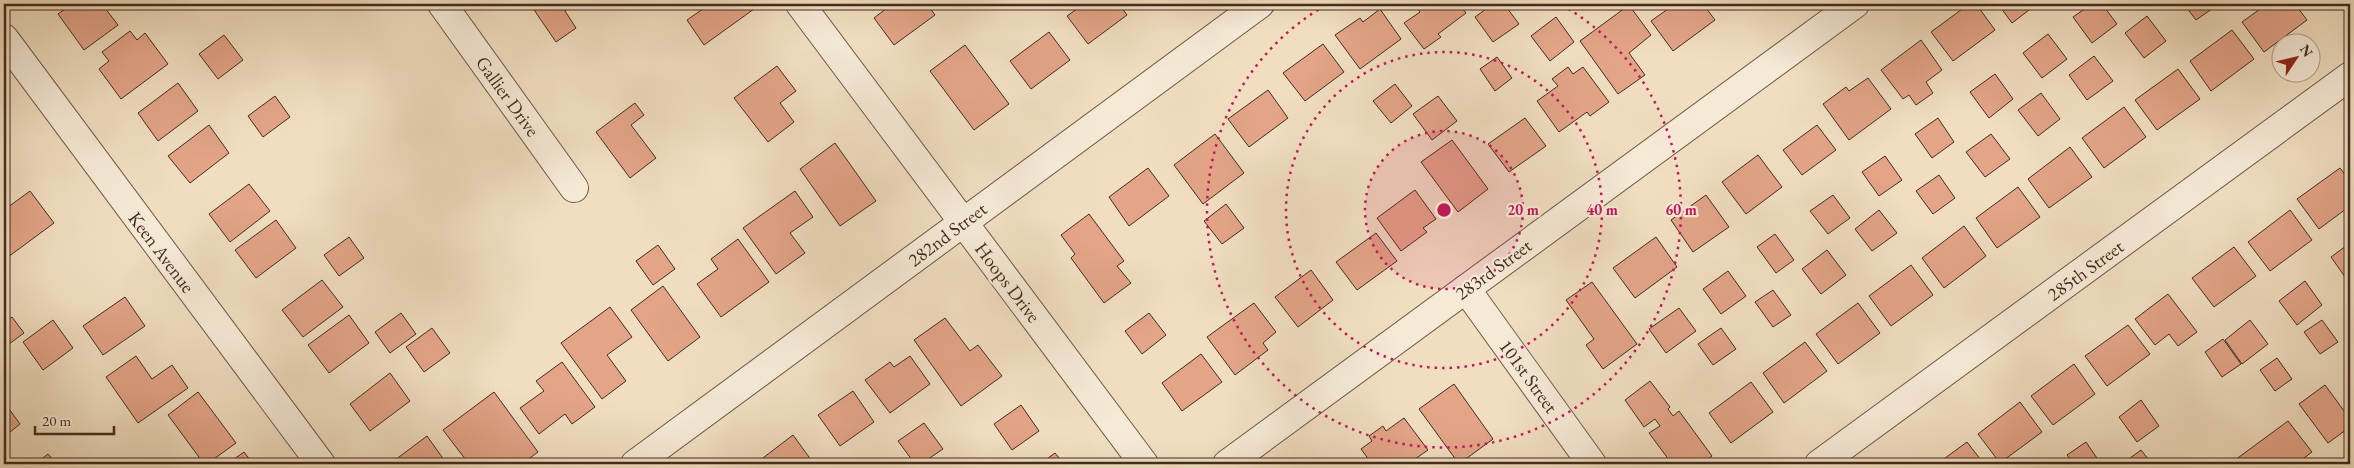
<svg xmlns="http://www.w3.org/2000/svg" width="2354" height="468" viewBox="0 0 2354 468" font-family="'EB Garamond',serif">
<style>
.building{fill:#e3a488;stroke:#432d1e}
.lines{fill:none;stroke-linecap:round;stroke-linejoin:round}
.minor-casing{stroke:#6e5947;stroke-width:30}
.minor{stroke:#f6ead7;stroke-width:28}
.ring{fill:none;stroke:#c2185b;stroke-width:2.5;stroke-dasharray:2.5 5}
.labels{text-anchor:middle;stroke-width:4.5;stroke-linejoin:round;paint-order:stroke}
.street-label{font-size:19px;fill:#432d1e;stroke:#f6ead7}
.centre{fill:#c2185b;stroke:#f6ead7;stroke-width:2.5}
.ring-label{font-size:15px;text-anchor:middle;font-weight:bold;fill:#c2185b;stroke:#f6ead7;stroke-width:4.5;stroke-linejoin:round;paint-order:stroke}
</style>
<rect width="100%" height="100%" fill="#f1dec1"/>
<filter id="stains"><feTurbulence type="fractalNoise" baseFrequency=".004" numOctaves="4"/><feColorMatrix values="0 0 0 0 .2 0 0 0 0 .09 0 0 0 0 .02 0 0 0 .5 -.17"/></filter>
<radialGradient id="worn" r=".72"><stop offset=".6" stop-color="#630" stop-opacity="0"/><stop offset="1" stop-color="#630" stop-opacity=".3"/></radialGradient>
<!-- building -->
<g class="building">
<polygon points="72,4 111,4 105,8 118,25 84,50 58,14"/>
<polygon points="530,4 571,4 572,6 565,11 576,28 556,42"/>
<polygon points="710,4 750,4 754,9 704,45 687,20"/>
<polygon points="892,4 927,4 935,15 894,45 874,18"/>
<polygon points="1084,4 1119,4 1127,15 1088,44 1067,16"/>
<polygon points="1414,4 1459,4 1466,13 1438,34 1441,37 1424,49 1404,23 1420,12"/>
<polygon points="1493,4 1504,4 1519,24 1493,42 1475,17"/>
<polygon points="1675,4 1703,4 1715,20 1673,51 1651,21"/>
<polygon points="1969,4 1976,4 1995,30 1953,61 1931,32"/>
<polygon points="1998,4 2037,4 2012,23"/>
<polygon points="2092,4 2102,4 2117,24 2092,43 2073,17"/>
<polygon points="2184,4 2219,4 2196,20"/>
<polygon points="2267,4 2295,4 2307,20 2264,52 2242,22"/>
<polygon points="1629,5 1651,35 1629,53 1645,75 1618,94 1580,41"/>
<polygon points="1380,9 1401,39 1360,69 1335,35 1360,18 1363,22"/>
<polygon points="2147,16 2166,41 2144,58 2125,33"/>
<polygon points="1556,17 1574,42 1550,61 1531,36"/>
<polygon points="2232,30 2254,59 2211,91 2190,61"/>
<polygon points="130,31 137,40 145,33 168,64 121,99 99,69 109,61 102,52"/>
<polygon points="1049,32 1070,60 1031,89 1010,61"/>
<polygon points="2048,34 2067,59 2042,78 2023,53"/>
<polygon points="224,35 243,60 218,79 199,54"/>
<polygon points="1921,40 1942,70 1926,82 1933,93 1916,105 1909,95 1903,99 1881,70"/>
<polygon points="1323,44 1344,72 1305,101 1283,73"/>
<polygon points="965,45 1009,104 974,130 930,71"/>
<polygon points="2094,56 2113,81 2087,100 2069,75"/>
<polygon points="1497,57 1512,78 1495,91 1480,69"/>
<polygon points="777,66 796,91 780,103 794,122 768,142 734,98"/>
<polygon points="1568,67 1573,74 1583,67 1609,102 1590,116 1587,112 1559,132 1537,101 1558,86 1552,79"/>
<polygon points="2178,69 2200,99 2157,130 2135,100"/>
<polygon points="1995,74 2013,99 1989,118 1970,92"/>
<polygon points="1868,78 1891,109 1849,140 1823,104 1846,87 1849,91"/>
<polygon points="178,83 198,111 158,141 138,113"/>
<polygon points="1395,84 1412,106 1391,123 1373,101"/>
<polygon points="1268,90 1288,118 1249,147 1228,119"/>
<polygon points="2041,93 2060,119 2038,136 2018,110"/>
<polygon points="275,96 290,117 263,137 248,116"/>
<polygon points="1438,96 1457,121 1432,140 1413,114"/>
<polygon points="635,103 644,115 631,125 656,158 630,178 596,132"/>
<polygon points="2124,107 2146,137 2104,168 2082,138"/>
<polygon points="1525,118 1546,146 1509,172 1488,144"/>
<polygon points="1938,118 1954,142 1932,158 1915,134"/>
<polygon points="209,125 229,153 190,183 168,156"/>
<polygon points="1817,125 1836,150 1802,175 1783,150"/>
<polygon points="1215,134 1244,173 1203,204 1174,165"/>
<polygon points="1991,134 2010,159 1985,177 1966,152"/>
<polygon points="1452,140 1488,189 1458,212 1421,162"/>
<polygon points="835,143 876,201 840,226 800,169"/>
<polygon points="2070,147 2092,177 2049,208 2028,179"/>
<polygon points="1758,155 1782,187 1746,214 1722,182"/>
<polygon points="1885,156 1902,180 1879,196 1862,172"/>
<polygon points="1148,168 1169,196 1129,226 1109,197"/>
<polygon points="2340,168 2350,181 2350,206 2319,229 2297,199"/>
<polygon points="1939,175 1955,198 1933,214 1916,191"/>
<polygon points="249,184 270,211 230,242 209,214"/>
<polygon points="2018,187 2040,217 1997,248 1976,218"/>
<polygon points="1415,190 1436,219 1423,228 1427,232 1401,251 1377,218"/>
<polygon points="30,191 54,223 4,260 4,219 8,216 4,210"/>
<polygon points="795,191 813,217 790,233 805,253 776,274 743,228"/>
<polygon points="1706,195 1729,227 1693,252 1671,220"/>
<polygon points="1833,195 1850,218 1828,234 1810,211"/>
<polygon points="1226,204 1244,228 1222,244 1204,221"/>
<polygon points="1879,210 1897,233 1872,251 1855,229"/>
<polygon points="2290,210 2312,240 2270,271 2248,242"/>
<polygon points="1089,214 1124,261 1117,266 1131,283 1104,303 1071,258 1075,254 1061,235"/>
<polygon points="276,220 296,248 256,278 235,250"/>
<polygon points="1964,226 1986,256 1944,288 1922,258"/>
<polygon points="1376,233 1397,261 1357,290 1336,262"/>
<polygon points="1775,234 1794,260 1776,273 1757,247"/>
<polygon points="349,237 364,258 339,276 324,255"/>
<polygon points="1656,237 1677,267 1635,298 1613,268"/>
<polygon points="738,239 769,282 721,317 697,284 718,269 711,259"/>
<polygon points="2350,243 2350,284 2331,257"/>
<polygon points="658,245 675,269 653,285 636,261"/>
<polygon points="2234,247 2256,276 2214,307 2192,278"/>
<polygon points="1827,250 1846,275 1821,294 1802,269"/>
<polygon points="1911,265 1933,295 1891,326 1869,296"/>
<polygon points="1311,270 1333,300 1298,327 1275,297"/>
<polygon points="1728,271 1746,296 1721,314 1703,289"/>
<polygon points="322,280 343,307 303,337 282,310"/>
<polygon points="2305,281 2322,305 2297,325 2279,301"/>
<polygon points="1592,282 1637,344 1603,369 1586,345 1594,339 1566,300"/>
<polygon points="663,286 700,337 668,361 631,310"/>
<polygon points="1773,290 1791,315 1773,327 1755,302"/>
<polygon points="2168,294 2197,332 2178,346 2169,334 2155,345 2135,319"/>
<polygon points="125,297 145,326 103,355 83,326"/>
<polygon points="1254,303 1276,332 1263,343 1268,350 1235,375 1207,337"/>
<polygon points="1858,303 1880,333 1838,364 1816,334"/>
<polygon points="610,307 632,337 607,355 626,381 602,399 561,343"/>
<polygon points="1679,308 1696,331 1666,353 1649,329"/>
<polygon points="401,313 416,334 390,353 375,332"/>
<polygon points="1149,313 1166,335 1142,354 1125,331"/>
<polygon points="349,315 369,343 329,373 308,345"/>
<polygon points="12,317 24,333 5,347 4,323"/>
<polygon points="945,318 970,351 978,345 1002,376 961,406 914,340"/>
<polygon points="53,320 73,348 43,370 23,342"/>
<polygon points="2250,320 2268,344 2242,364 2225,340"/>
<polygon points="2322,320 2338,342 2320,354 2304,332"/>
<polygon points="2128,325 2150,354 2107,386 2085,356"/>
<polygon points="432,328 450,353 424,372 406,347"/>
<polygon points="1721,328 1736,349 1713,365 1698,344"/>
<polygon points="2223,339 2241,364 2222,377 2205,352"/>
<polygon points="1805,342 1827,371 1784,403 1763,373"/>
<polygon points="1201,354 1222,382 1182,411 1162,383"/>
<polygon points="136,356 152,379 172,365 188,388 138,423 106,377"/>
<polygon points="910,356 930,384 890,413 865,380 890,362 894,367"/>
<polygon points="2277,358 2292,379 2275,391 2260,370"/>
<polygon points="562,362 595,407 572,424 565,414 539,434 520,408 544,391 536,381"/>
<polygon points="2074,364 2095,394 2053,425 2031,396"/>
<polygon points="390,373 410,401 370,431 350,404"/>
<polygon points="1650,381 1670,407 1668,409 1673,416 1679,411 1712,456 1702,464 1672,464 1649,433 1660,426 1655,419 1644,427 1625,400"/>
<polygon points="1751,382 1773,412 1731,443 1709,413"/>
<polygon points="1454,384 1493,439 1459,464 1419,409"/>
<polygon points="2325,385 2350,419 2350,427 2328,443 2299,404"/>
<polygon points="853,391 874,422 840,446 818,415"/>
<polygon points="198,392 236,443 207,464 204,464 168,415"/>
<polygon points="494,392 538,452 522,464 469,464 443,430"/>
<polygon points="2141,400 2159,426 2137,442 2119,417"/>
<polygon points="4,402 20,424 4,437"/>
<polygon points="2020,402 2042,432 2000,463 1978,434"/>
<polygon points="1021,405 1039,431 1012,450 994,424"/>
<polygon points="1404,418 1428,450 1408,464 1372,464 1361,449 1372,441 1369,436 1383,426 1386,431"/>
<polygon points="2288,421 2312,452 2296,464 2238,464 2235,460"/>
<polygon points="924,423 943,449 921,464 915,464 898,441"/>
<polygon points="793,435 814,464 761,464 759,461"/>
<polygon points="427,436 447,464 392,464 391,463"/>
<polygon points="1967,442 1984,464 1937,464"/>
<polygon points="2086,442 2101,464 2074,464 2067,455"/>
<polygon points="2141,450 2152,464 2122,464"/>
<polygon points="244,452 253,464 227,464"/>
<polygon points="1055,453 1064,464 1040,464"/>
<polygon points="48,454 57,464 35,464"/>
</g>
<g class="lines">
<!-- minor casing -->
<g class="minor-casing">
<g id="minor">
<polyline points="442,4 574,188"/>
<polyline points="800,4 1144,464"/>
<polyline points="4,38 321,464"/>
<polyline points="1466,289 1592,464"/>
<polyline points="635,464 1260,4"/>
<polyline points="1227,464 1855,4"/>
<polyline points="1819,464 2350,76"/>
</g>
</g>
<!-- minor -->
<use href="#minor" class="minor"/>
</g>
<!-- distance rings -->
<circle cx="1444" cy="210" r="79" fill="#c2185b" fill-opacity=".12"/>
<g class="ring">
<circle cx="1444" cy="210" r="79"/>
<circle cx="1444" cy="210" r="158"/>
<path d="M1562 5A237 237 0 1 1 1326 5"/>
</g>
<g class="labels">
<!-- street labels -->
<g class="street-label">
<text transform="translate(508 96) rotate(54)" y="7">Gallier Drive</text>
<text transform="translate(947 234) rotate(-37)" y="7">282nd Street</text>
<text transform="translate(162 252) rotate(53)" y="7">Keen Avenue</text>
<text transform="translate(1493 269) rotate(-36)" y="7">283rd Street</text>
<text transform="translate(2085 270) rotate(-36)" y="7">285th Street</text>
<text transform="translate(1008 282) rotate(53)" y="7">Hoops Drive</text>
<text transform="translate(1529 376) rotate(54)" y="7">101st Street</text>
</g>
</g>
<circle cx="1444" cy="210" r="8" class="centre"/>
<g class="ring-label">
<text x="1523" y="215">20 m</text>
<text x="1602" y="215">40 m</text>
<text x="1681" y="215">60 m</text>
</g>
<!-- margin -->
<rect width="2354" height="468" fill="none" stroke="#f1dec1" stroke-width="20"/>
<rect x="5" y="5" width="2344" height="458" fill="none" stroke="#432d1e" stroke-width="2.5"/>
<rect x="10" y="10" width="2334" height="448" fill="none" stroke="#432d1e"/>
<!-- north arrow -->
<g transform="translate(2296 58) rotate(55)"><circle r="24" fill="#f6ead7" stroke="#ae9e8d"/>
<path d="M0-4L9 19L0 12L-9 19Z" fill="#8f2418"/>
<text y="-8" font-size="14" font-weight="bold" text-anchor="middle" fill="#432d1e">N</text>
</g>
<!-- scale -->
<path d="M35 426v8h79v-8" fill="none" stroke="#432d1e" stroke-width="2.5"/>
<text x="42" y="426" font-size="15" fill="#432d1e" stroke="#f6ead7" stroke-width="4" paint-order="stroke">20 m</text>
<rect width="100%" height="100%" filter="url(#stains)"/>
<rect width="100%" height="100%" fill="url(#worn)"/>
</svg>
